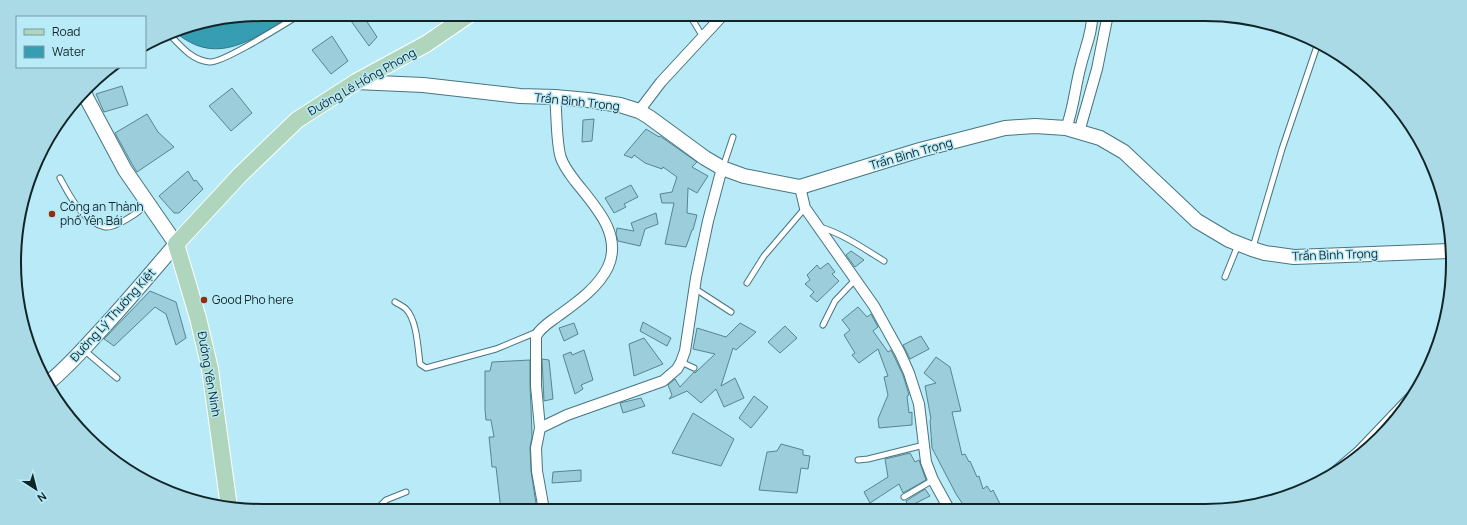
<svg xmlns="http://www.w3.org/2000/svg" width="1467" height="525" viewBox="0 0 1467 525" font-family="Manrope,sans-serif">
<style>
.water{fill:#379db3;stroke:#2c798a}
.building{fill:#9ccdda;stroke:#568591}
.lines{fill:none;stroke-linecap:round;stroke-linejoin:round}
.lane-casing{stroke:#477581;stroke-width:7}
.street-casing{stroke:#477581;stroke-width:12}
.secondary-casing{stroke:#477581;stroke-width:16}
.primary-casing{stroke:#fff;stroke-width:18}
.lane{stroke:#fff;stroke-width:5}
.street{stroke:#fff;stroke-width:10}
.secondary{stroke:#fff;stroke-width:14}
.primary{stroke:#afd6bc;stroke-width:16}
.poi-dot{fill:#942c0f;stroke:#b8eaf7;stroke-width:1.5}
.labels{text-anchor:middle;stroke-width:3;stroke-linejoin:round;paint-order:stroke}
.street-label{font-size:12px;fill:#112529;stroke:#b8eaf7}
.poi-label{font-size:12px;fill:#112529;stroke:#b8eaf7;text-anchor:start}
.rim{fill:none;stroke:#112529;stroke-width:2}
</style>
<rect width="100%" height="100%" fill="#b8eaf7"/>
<!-- water -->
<path class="water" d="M 263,14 L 294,14 C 265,31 231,59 196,45 C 189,42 180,37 175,31 Z"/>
<!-- building -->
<g class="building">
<polygon points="346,14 362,14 377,37 369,46"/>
<polygon points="332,36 348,61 331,74 312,50"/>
<polygon points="122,86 128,105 104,112 96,94"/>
<polygon points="232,88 252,113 231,131 209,106"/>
<polygon points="147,114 158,132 174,147 137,172 132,164 115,133"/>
<polygon points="594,119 592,141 582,142 583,120"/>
<polygon points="646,129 659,137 660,136 697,162 692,167 708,176 697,193 688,188 687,213 697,215 693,230 692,230 686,247 665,244 674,203 662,203 660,194 672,192 677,177 663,167 662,169 645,163 634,155 632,158 624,155"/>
<polygon points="188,171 194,181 196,180 203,189 179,213 174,213 159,196"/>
<polygon points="631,185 638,197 624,204 626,207 614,213 605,198"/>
<polygon points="656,213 658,224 645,229 640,246 618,241 616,234 617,228 634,231 631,223"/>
<polygon points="851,251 864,260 855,267 846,255"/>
<polygon points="828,263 835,272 832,274 839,281 817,302 810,296 814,292 805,284 810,280 807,275 817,265 820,269"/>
<polygon points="150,291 176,302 186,338 176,345 166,314 155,307 114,346 104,339"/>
<polygon points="858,307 867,317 871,314 878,327 873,331 888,352 891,350 894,356 903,375 909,395 907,396 909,413 912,412 912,425 879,428 878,419 888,395 884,377 888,376 878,349 859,363 852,355 855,353 844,335 850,330 842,320"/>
<polygon points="643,322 671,338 667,346 640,331"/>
<polygon points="574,323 578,334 564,341 559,328"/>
<polygon points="740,323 756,332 736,350 733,348 721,386 735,378 744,398 724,407 716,389 701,403 687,391 669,399 672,395 668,385 675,379 680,387 694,372 695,373 715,354 693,349 697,328 726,337"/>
<polygon points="785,326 797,338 780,353 768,342"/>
<polygon points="921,336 929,349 910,359 903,345"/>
<polygon points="644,338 663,364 634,376 629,344"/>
<polygon points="584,350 593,380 581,385 583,389 575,394 563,355 571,352 572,355"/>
<polygon points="936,357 950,367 961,411 952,412 962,455 965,454 969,462 970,461 977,477 979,476 983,489 987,486 991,492 993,490 1000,504 990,509 966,509 956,494 932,448 930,420 931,419 925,386 936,383 924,373"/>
<polygon points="542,359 549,360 553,399 544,401"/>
<polygon points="530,360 530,386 531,407 532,437 530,448 531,471 537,510 501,510 496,467 492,467 491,456 489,437 494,437 491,420 486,420 485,409 485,371 490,371 492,362"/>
<polygon points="754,396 768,407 751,428 739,418"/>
<polygon points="641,398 645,406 623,413 620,403"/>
<polygon points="693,413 734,439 721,466 672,453"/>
<polygon points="781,444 803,450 803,455 810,456 808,469 801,468 797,493 759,490 767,452 777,451"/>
<polygon points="910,453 915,462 919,460 926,480 903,493 899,484 870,503 864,492 888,477 885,459"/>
<polygon points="581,470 581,481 552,483 553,472"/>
<polygon points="925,489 930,496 908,507 906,501"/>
</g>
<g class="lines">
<!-- lane casing -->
<g class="lane-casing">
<g id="lane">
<polyline points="689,14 703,37"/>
<path d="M 168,33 C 180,45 191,60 209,62 C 222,64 286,23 301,14"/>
<polyline points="723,167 733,137"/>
<path d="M 60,178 C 70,196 82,222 105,227 C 111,228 117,224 122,222 C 132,216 140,212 147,203"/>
<path d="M 820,227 C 843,234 863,248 884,261"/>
<polyline points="1253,247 1282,149 1317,46"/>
<polyline points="1225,277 1238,245"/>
<polyline points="747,283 764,256 805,208"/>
<polyline points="694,288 731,312"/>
<path d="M 395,302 C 398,304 403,306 406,309 C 417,320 418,349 420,364 L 426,368 L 496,349 L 537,332"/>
<polyline points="823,325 835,301 855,280"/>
<polyline points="84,350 117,378"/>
<polyline points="681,362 694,368"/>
<polyline points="858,460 868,459 924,445"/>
<polyline points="1317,484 1357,450 1421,383"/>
<polyline points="904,497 933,480"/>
<polyline points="375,511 386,500 406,492"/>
</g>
</g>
<!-- street casing -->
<g class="street-casing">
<g id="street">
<polyline points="639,111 661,82 724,14"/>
<path d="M 1066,128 C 1074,108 1075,86 1081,65 C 1085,48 1093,31 1092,14"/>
<polyline points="1079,132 1097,69 1108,14"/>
<polyline points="800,187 805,208 874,306 900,353 909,373 919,404 926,462 933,480 949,509"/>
<polyline points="540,428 567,415 663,381 677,369 681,362 685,351 696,278 708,221 722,168"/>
<path d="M 544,510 L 537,471 L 536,448 L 540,428 L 536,386 L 536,336 C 541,327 550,322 558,316 C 576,303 598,288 608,267 C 623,234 594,205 575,181 C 570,174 564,167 561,158 C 556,144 557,113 555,97"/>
</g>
</g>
<!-- secondary casing -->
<g class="secondary-casing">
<g id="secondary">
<polyline points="356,82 423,85 520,96 555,97 588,100 620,105 639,111 649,117 705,158 722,168 744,176 800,187 920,150 1005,128 1035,126 1066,128 1100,138 1124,152 1197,221 1229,240 1252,249 1265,253 1294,257 1449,251"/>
<path d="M 48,383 C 67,368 83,349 100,331 C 126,303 151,273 176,244 L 125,170 L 86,97 L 85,93"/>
</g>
</g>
<!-- primary casing -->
<g class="primary-casing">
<polyline id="primary" points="229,507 210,369 198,318 176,244 240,175 297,120 356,82 426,44 470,14"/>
</g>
<!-- lane -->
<use href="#lane" class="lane"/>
<!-- street -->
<use href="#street" class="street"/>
<!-- secondary -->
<use href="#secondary" class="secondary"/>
<!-- primary -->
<use href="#primary" class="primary"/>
</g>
<!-- markers -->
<g class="poi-dot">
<circle cx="52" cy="214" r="4"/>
<circle cx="204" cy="300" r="4"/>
</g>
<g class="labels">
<!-- street labels -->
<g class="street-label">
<text transform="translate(362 82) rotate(-30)" y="4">Đường Lê Hồng Phong</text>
<text transform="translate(577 102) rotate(6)" y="4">Trần Bình Trọng</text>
<text transform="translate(911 154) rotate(-16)" y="4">Trần Bình Trọng</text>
<text transform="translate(1335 255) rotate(-2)" y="4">Trần Bình Trọng</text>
<text transform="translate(113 315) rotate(-48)" y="4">Đường Lý Thường Kiệt</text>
<text transform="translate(209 374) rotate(80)" y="4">Đường Yên Ninh</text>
</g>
<!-- poi labels -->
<g class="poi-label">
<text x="60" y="211">Công an Thành<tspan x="60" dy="14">phố Yên Bái</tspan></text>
<text x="212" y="304">Good Pho here</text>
</g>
</g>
<!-- crop -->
<path d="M0 0H1467V525H0ZM262 21H1205A241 241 0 0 1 1446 262V263A241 241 0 0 1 1205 504H262A241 241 0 0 1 21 263V262A241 241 0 0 1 262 21Z" fill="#abdae7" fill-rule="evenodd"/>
<path class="rim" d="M262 21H1205A241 241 0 0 1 1446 262V263A241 241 0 0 1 1205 504H262A241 241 0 0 1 21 263V262A241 241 0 0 1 262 21Z"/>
<!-- legend -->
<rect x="16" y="16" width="130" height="52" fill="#b8eaf7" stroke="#759ba5"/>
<rect x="24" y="29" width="20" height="6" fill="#afd6bc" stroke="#759ba5"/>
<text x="52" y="36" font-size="12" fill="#112529">Road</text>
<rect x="24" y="46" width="20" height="12" fill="#379db3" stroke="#759ba5"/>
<text x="52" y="56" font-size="12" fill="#112529">Water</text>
<!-- north arrow -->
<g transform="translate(36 489) rotate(144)" stroke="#b8eaf7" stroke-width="3" paint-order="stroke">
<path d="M0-3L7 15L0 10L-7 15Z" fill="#112529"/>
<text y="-6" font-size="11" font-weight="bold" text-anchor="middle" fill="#112529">N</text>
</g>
</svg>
